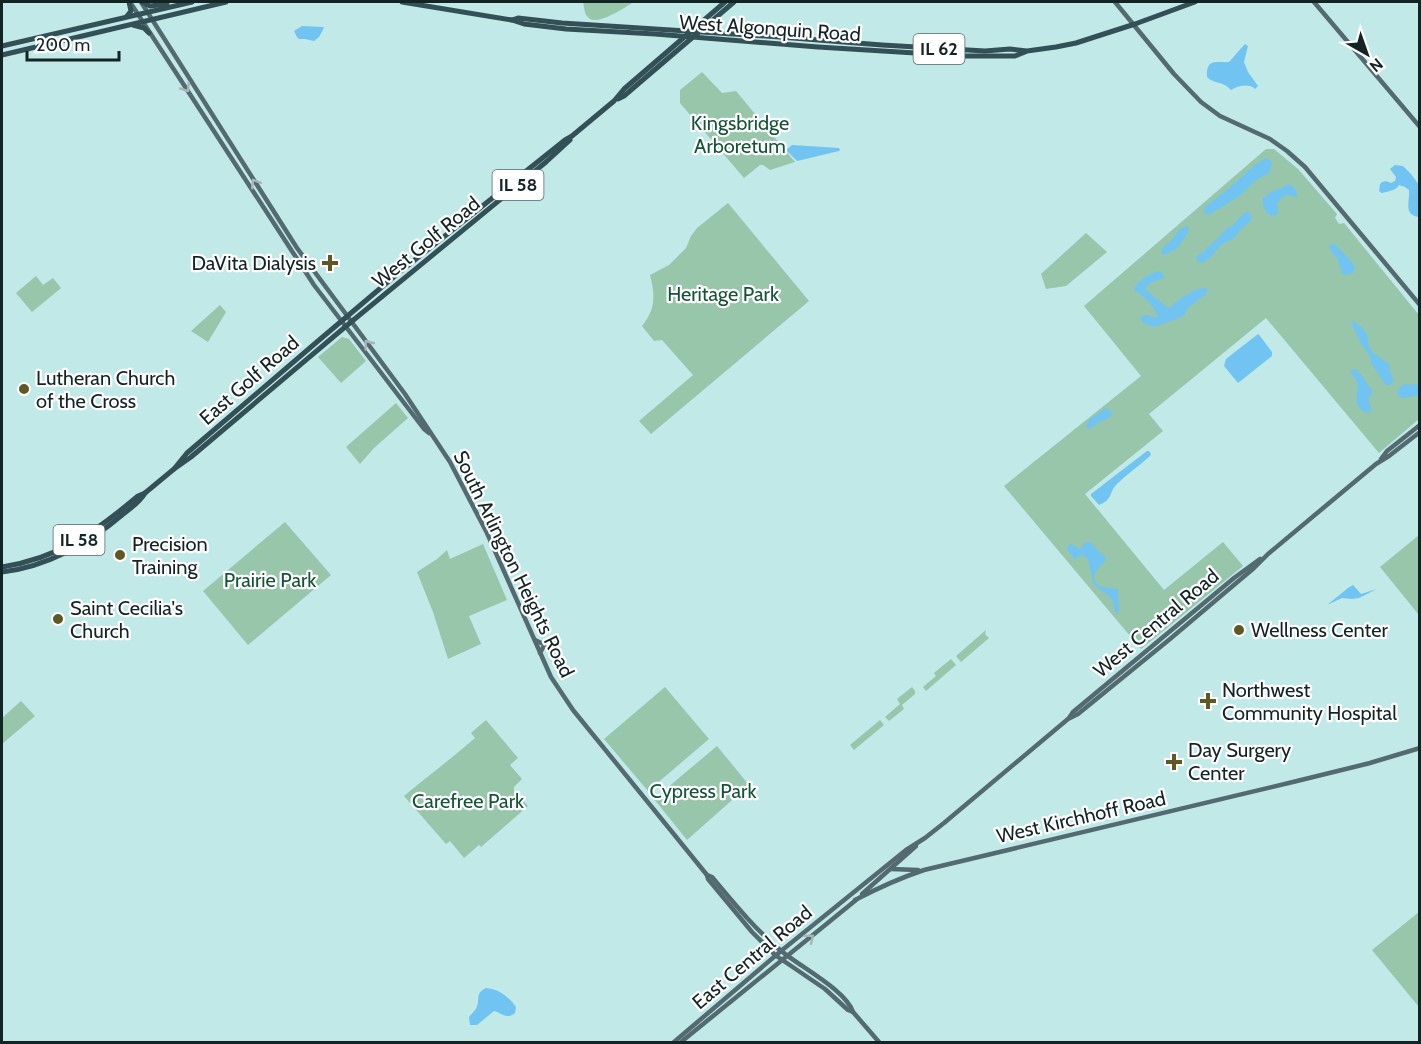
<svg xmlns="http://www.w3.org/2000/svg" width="1421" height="1044" viewBox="0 0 1421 1044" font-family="Cabin,sans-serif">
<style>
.green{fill:#97c6ab}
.water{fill:#71c4f1}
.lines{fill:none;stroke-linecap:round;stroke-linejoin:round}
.secondary{stroke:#536a70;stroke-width:4.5}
.primary{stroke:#335057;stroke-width:5}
.oneway{stroke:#a9b4b8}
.poi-dot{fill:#5d5824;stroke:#fff;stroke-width:2}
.labels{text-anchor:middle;stroke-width:4.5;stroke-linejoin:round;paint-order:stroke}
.shield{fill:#fff;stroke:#5a6566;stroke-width:1.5}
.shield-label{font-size:18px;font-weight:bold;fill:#142324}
.street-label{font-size:20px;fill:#142324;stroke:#fff}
.park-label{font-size:20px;fill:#165438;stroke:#fff}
.poi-label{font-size:20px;fill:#142324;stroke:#fff;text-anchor:start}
</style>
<rect width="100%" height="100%" fill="#c0e9e8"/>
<!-- green -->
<g class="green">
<path d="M 583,2 L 634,2 C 625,7 594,29 587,16 C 584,12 584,6 583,2 Z"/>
<polygon points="702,72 722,93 736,91 795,162 770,170 763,165 760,165 744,178 680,103 680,90"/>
<polygon points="1266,149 1274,149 1298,169 1337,214 1335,218 1339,224 1344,223 1419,315 1419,419 1379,453 1266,318 1149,414 1163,431 1085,494 1164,590 1223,542 1243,566 1141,649 1004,486 1141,376 1084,306"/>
<path d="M 728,203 L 809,301 L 651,434 L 639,421 L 693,375 L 662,340 L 654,341 L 642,326 C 656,309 655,295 650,275 L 669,265 L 686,248 L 691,236 L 697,228 Z"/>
<polygon points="1086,233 1107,252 1066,286 1046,289 1041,274"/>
<polygon points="36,276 43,285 53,278 61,288 32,312 16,293"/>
<polygon points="220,305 226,312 208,342 191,331"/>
<polygon points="342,337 349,339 366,361 341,383 318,357"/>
<polygon points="396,403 408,418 374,448 360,464 346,447"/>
<polygon points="285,522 331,575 248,645 203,591"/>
<polygon points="1419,535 1419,615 1380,567"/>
<polygon points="483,544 507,600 469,616 481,644 448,659 433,612 417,572 437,559 447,550 450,559"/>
<polygon points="986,630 985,634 989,638 961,662 956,656"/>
<polygon points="951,659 956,665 926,691 923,687 936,676 934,673"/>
<polygon points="665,687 709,739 648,791 604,739"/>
<polygon points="912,687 915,691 915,694 902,705 904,709 889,721 885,717 900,704 897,699"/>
<polygon points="21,701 35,716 2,744 2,718"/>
<path d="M 486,720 L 518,758 L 510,765 L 522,779 L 514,787 L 514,791 L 528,806 L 481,847 L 479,845 L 464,858 L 450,841 L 446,844 L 404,796 C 428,776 452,758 475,738 L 471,733 Z"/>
<polygon points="880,720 884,725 854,750 850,745"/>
<polygon points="717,746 749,785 687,840 654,799"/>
<polygon points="1419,912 1419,911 1419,1007 1372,950"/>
</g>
<!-- water -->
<g class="water">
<polygon points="302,26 323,27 324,28 319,37 314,41 305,39 299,39 297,37 294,31"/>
<path d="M 1245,44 L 1248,46 L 1244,62 L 1248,72 L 1258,86 L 1255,89 C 1249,83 1238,86 1231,90 C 1222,80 1215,85 1207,77 C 1206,58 1216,63 1229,62 Z"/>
<polygon points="792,145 839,148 840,150 839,151 797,161 786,150"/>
<polygon points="1265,158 1270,160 1272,164 1269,173 1256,180 1241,195 1209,215 1205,214 1204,211 1205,207 1228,189 1250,169"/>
<path d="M 1395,165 L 1403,166 L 1411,174 L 1419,185 L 1419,217 C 1403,215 1410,201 1409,190 L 1405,187 L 1399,185 C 1397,190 1387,192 1382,193 L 1379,191 L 1380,184 L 1382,182 L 1386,181 L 1391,183 L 1395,181 L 1396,177 L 1390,169 Z"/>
<path d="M 1289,184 C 1295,186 1297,192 1297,197 L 1285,195 L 1277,203 L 1278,210 L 1277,215 C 1266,218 1262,207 1263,198 L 1268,194 Z"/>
<polygon points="1245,212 1249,212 1252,217 1249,223 1241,229 1234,238 1221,245 1209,259 1202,263 1198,262 1196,259 1198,255 1204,252 1207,247 1212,244 1227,228 1232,226"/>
<path d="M 1187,226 L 1189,228 C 1184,242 1177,251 1163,255 L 1161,253 L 1164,246 L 1171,241 L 1180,229 Z"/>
<path d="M 1331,244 L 1335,244 C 1341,252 1351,259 1355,267 L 1353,273 L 1344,275 L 1342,273 L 1338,260 L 1329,248 Z"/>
<path d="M 1159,271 L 1162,272 L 1164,278 L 1155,281 L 1145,287 L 1145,289 L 1168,308 L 1170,308 C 1176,300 1196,287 1206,288 L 1208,290 C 1201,303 1190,300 1184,316 L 1154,327 L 1143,323 L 1140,317 L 1147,315 L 1157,318 L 1158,316 C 1152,304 1145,297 1134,290 C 1137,280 1149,274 1159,271 Z"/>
<path d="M 1353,321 C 1360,325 1367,331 1368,339 C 1369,341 1368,343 1368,344 C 1371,354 1382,358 1389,364 L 1390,372 L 1394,379 L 1390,385 L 1387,385 L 1385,384 L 1371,363 L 1370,356 L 1361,344 L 1351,322 Z"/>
<polygon points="1258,334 1260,336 1272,352 1272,356 1238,383 1224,366 1226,359"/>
<path d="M 1353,369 L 1356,369 L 1360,373 L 1372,391 L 1372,394 L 1368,398 L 1371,409 L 1369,413 C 1349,408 1360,393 1357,382 C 1356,379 1353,376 1351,373 Z"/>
<path d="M 1408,384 L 1419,385 L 1419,395 L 1404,398 L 1399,397 C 1395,391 1400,384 1408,384 Z"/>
<path d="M 1107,408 L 1112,413 L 1112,415 C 1108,419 1103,420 1098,423 C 1094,425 1093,428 1088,429 L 1086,427 L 1089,420 L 1104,409 Z"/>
<path d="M 1147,451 L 1149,451 L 1151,454 L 1150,456 C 1139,466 1127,474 1117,484 C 1108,493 1114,499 1099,505 L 1091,496 L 1091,494 Z"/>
<path d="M 1086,542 L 1090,542 L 1105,557 L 1106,560 C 1099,567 1085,580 1103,587 C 1107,588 1113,588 1118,589 L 1119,611 L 1118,614 L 1115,612 C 1112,590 1105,597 1093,583 L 1088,559 L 1082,555 L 1079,556 L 1075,560 L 1067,549 L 1070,543 L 1079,549 L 1081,548 Z"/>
<polygon points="1353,585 1361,594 1377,589 1359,598 1352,599 1342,598 1327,605 1348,588"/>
<path d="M 486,988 C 499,989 509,997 516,1007 L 515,1013 C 507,1020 502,1013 494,1011 L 477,1025 L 470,1025 L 469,1017 C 471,1014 474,1012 476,1009 C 481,999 474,994 486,988 Z"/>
</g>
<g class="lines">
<!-- secondary -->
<g class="secondary">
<polyline points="130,2 314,285 424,429 429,433"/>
<path d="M 141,2 L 297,248 L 405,394 L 450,462 L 487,533 L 551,677 L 573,710 L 707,875 L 712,877 C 733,902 754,928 779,949 C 798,966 845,989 853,1012"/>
<polyline points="1115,2 1174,74 1201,102 1220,116 1270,139 1287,151 1305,167 1420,305"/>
<polyline points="1314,2 1420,127"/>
<polyline points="1381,459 1387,451 1420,425"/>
<polyline points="535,640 541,643 546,642 540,653"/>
<polyline points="1069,718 1073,712 1234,578 1260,559"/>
<polyline points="891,869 918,870"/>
<polyline points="707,875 708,879 752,932 775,955 825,989 848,1010 853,1012 879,1042"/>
<polyline points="862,894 916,846"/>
<path d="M 855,900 C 878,888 900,878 924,870 L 1297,781 L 1370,763 L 1420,748"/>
<polyline points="674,1042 781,951 906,850 925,838 944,823 1068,719 1078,714 1170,639 1254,568 1268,554 1376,464 1389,456 1420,432"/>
<polyline points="681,1042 856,900"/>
</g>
<!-- primary -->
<g class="primary">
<polyline points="142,2 150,6 167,4"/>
<polyline points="402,2 512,20 524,24 566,29 655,34 818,47 964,56 1015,56 1025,52"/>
<polyline points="127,16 131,11 129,2"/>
<polyline points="512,20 518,18 562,23 780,37 882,45 985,51 1010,49 1027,51 1056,47 1076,43 1135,24 1195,2"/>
<polyline points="133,25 144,28 149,33"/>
<polyline points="2,46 192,2"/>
<polyline points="2,55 226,2"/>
<polyline points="618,99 624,96 645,78 734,2"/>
<polyline points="174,469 187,453 318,341 396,275 565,140 572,136 614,101 624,89 725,2"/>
<path d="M 2,567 C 59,558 94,533 138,496 L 145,493 L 174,469 L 191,457 L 351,322 L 546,162 L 570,140"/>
<path d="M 2,572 C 46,567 88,544 122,515 C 131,508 140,502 145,493"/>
</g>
</g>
<!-- one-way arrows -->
<defs><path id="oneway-chevron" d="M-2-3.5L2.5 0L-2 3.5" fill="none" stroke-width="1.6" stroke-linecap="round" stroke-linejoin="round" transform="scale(1.5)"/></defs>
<g class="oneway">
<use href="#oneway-chevron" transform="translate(186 88) rotate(57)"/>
<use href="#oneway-chevron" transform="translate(255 183) rotate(-122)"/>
<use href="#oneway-chevron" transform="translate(368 344) rotate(-127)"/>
<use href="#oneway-chevron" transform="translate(810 938) rotate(-40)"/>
</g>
<!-- markers -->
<g class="poi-dot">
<path d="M327 254h6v6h6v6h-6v6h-6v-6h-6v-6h6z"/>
<circle cx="24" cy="389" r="6"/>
<circle cx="120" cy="555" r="6"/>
<circle cx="58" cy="619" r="6"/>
<circle cx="1239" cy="630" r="6"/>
<path d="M1205 692h6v6h6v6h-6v6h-6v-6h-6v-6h6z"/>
<path d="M1171 753h6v6h6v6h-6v6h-6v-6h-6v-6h6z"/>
</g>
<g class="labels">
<!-- shield labels -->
<g class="shield">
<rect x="913.5" y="34" width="51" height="30" rx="4.5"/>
<rect x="492.5" y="170" width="51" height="30" rx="4.5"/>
<rect x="53.5" y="525" width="51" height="30" rx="4.5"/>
</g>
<g class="shield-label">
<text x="939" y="55">IL 62</text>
<text x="518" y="191">IL 58</text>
<text x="79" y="546">IL 58</text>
</g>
<!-- street labels -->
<g class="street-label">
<text transform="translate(770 28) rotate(4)" y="7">West Algonquin Road</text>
<text transform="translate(426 242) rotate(-39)" y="7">West Golf Road</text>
<text transform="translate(249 380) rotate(-41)" y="7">East Golf Road</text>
<text transform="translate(514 564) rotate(64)" y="7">South Arlington Heights Road</text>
<text transform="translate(1156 623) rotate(-40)" y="7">West Central Road</text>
<text transform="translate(1081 817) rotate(-13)" y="7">West Kirchhoff Road</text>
<text transform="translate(752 957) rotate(-40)" y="7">East Central Road</text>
</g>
<!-- park labels -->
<g class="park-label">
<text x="740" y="130">Kingsbridge<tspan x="740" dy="23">Arboretum</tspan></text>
<text x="723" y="301">Heritage Park</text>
<text x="270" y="587">Prairie Park</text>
<text x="703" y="798">Cypress Park</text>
<text x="468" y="808">Carefree Park</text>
</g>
<!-- poi labels -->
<g class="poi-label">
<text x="316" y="270" text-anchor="end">DaVita Dialysis</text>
<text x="36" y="385">Lutheran Church<tspan x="36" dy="23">of the Cross</tspan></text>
<text x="132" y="551">Precision<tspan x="132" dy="23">Training</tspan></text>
<text x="70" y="615">Saint Cecilia's<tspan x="70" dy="23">Church</tspan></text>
<text x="1251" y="637">Wellness Center</text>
<text x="1222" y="697">Northwest<tspan x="1222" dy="23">Community Hospital</tspan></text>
<text x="1188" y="757">Day Surgery<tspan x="1188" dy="23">Center</tspan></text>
</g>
</g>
<!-- border -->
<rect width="1421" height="1044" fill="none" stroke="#142324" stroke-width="6"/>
<!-- north arrow -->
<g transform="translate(1367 54) rotate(140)" stroke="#ffffff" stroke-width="4.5" paint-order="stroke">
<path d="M0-4.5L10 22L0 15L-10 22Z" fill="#142324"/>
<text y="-9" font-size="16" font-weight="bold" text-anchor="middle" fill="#142324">N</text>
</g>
<!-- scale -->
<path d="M27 51v9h92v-9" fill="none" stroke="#142324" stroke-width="3"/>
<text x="36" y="51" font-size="18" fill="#142324" stroke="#ffffff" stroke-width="4.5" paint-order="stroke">200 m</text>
</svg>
